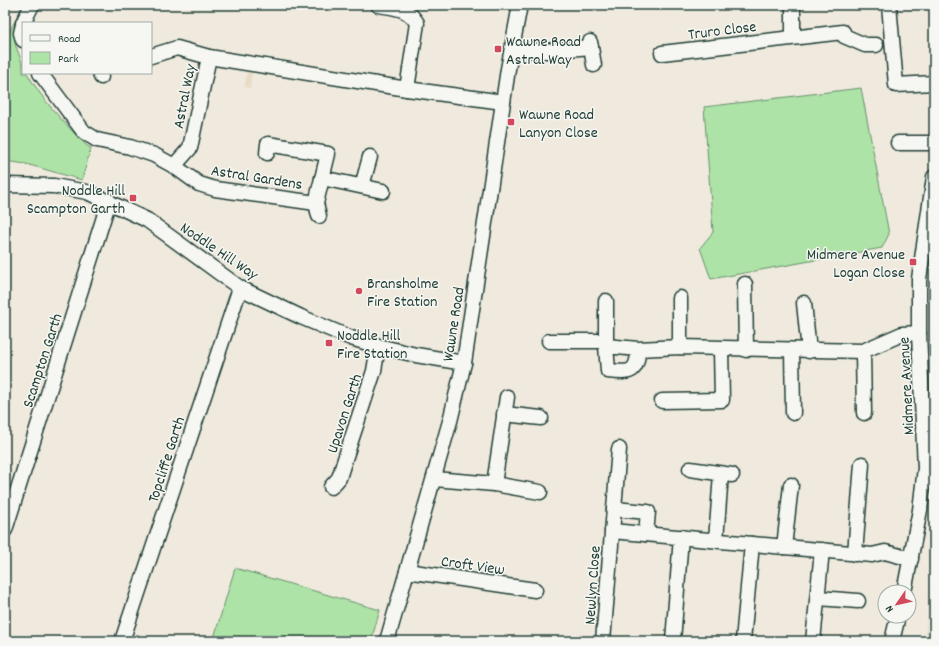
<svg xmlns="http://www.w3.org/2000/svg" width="939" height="646" viewBox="0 0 939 646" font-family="Dekko,sans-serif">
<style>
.built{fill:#e9dcc5}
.green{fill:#ade3a6;stroke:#66906d}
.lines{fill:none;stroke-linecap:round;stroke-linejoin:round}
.minor-casing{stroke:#1f3d34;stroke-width:17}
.minor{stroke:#f6f6f2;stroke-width:14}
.poi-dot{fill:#d1495b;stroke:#f6f6f2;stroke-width:1.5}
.labels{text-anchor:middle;stroke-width:3;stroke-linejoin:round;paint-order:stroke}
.street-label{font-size:16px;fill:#1f3d34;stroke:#f6f6f2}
.poi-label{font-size:16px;fill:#1f3d34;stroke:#f6f6f2;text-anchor:start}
</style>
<rect width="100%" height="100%" fill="#f0eade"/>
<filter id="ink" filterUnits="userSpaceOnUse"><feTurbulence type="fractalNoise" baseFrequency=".025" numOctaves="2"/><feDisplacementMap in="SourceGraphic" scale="8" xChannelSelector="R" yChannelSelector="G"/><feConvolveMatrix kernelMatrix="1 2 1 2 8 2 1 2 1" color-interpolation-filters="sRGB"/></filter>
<g filter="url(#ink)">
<!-- built -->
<g class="built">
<polygon points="247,70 252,70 250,88 245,87"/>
<polygon points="930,579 934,579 934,641 925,641"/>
</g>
<!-- green -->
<g class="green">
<path d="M 16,19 L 15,44 L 23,65 L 23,73 L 27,73 C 43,101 64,123 87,146 L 91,148 L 82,180 L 26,164 L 5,161 L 5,41 Z"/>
<polygon points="861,88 889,234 882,248 711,279 700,248 713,232 704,107"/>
<polygon points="235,568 380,610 371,641 213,641"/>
</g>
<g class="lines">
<!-- minor casing -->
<g class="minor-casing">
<g id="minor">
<path d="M 378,5 C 395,8 407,7 417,23 L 407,89"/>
<polyline points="889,5 896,85 934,83"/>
<polyline points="23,23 32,5"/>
<polyline points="23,25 21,33 23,40"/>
<polyline points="844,36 865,45 876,45"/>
<polyline points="793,37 793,5"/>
<polyline points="590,42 594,65"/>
<polyline points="512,49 545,51 591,47"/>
<polyline points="662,53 843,32"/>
<polyline points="151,56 177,48 209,57 407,89 503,102"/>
<polyline points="40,73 84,132 97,140 130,147 154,155 174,166 190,148 209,57"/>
<polyline points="100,73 101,77"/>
<polyline points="898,143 934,143"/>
<polyline points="267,153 268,144 328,154 316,203 319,216"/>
<polyline points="174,166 199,184 215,189 316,203"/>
<polyline points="322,178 383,191"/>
<polyline points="5,185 54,186 87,192 147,220 240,288 301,317 351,338 378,346 416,355 464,363"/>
<polyline points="362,186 370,157"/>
<polyline points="745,284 746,350"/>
<polyline points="804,303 809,351"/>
<polyline points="549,341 606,341"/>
<polyline points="606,346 606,301"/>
<polyline points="680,347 680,298"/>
<path d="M 638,349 C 638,374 629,373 608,371 L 606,346 L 638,349 L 680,347 L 863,351 L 902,334 L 919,333"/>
<polyline points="792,350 793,413"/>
<polyline points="863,351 864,413"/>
<polyline points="662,401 722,400 721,349"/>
<polyline points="504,414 541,418"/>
<polyline points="690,469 732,475"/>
<polyline points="434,479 494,484 540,492"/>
<polyline points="494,484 507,397"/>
<polyline points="331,487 339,478 344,462 374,371 378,346"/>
<polyline points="614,509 648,512 646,534"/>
<polyline points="5,530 109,201"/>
<polyline points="612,531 872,555 885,552 911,559"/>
<polyline points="716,540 721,474"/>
<polyline points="784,547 791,485"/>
<polyline points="855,554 862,464"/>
<polyline points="407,571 535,590"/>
<polyline points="904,592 920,510 925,468 919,333 919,279 934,177"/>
<polyline points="818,598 858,601"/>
<polyline points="122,641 240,288"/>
<polyline points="387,641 450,421 464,363 508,69 520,5"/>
<polyline points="603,641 619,449"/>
<polyline points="673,641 681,537"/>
<polyline points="743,641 752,544"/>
<polyline points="813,641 822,550"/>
<polyline points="892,641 898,616"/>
</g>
</g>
<!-- minor -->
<use href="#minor" class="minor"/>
</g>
</g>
<!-- markers -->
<g class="poi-dot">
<rect x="494" y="45" width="8" height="8" rx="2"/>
<rect x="507" y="118" width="8" height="8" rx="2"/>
<rect x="129" y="194" width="8" height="8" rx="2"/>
<rect x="909" y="258" width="8" height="8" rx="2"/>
<circle cx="359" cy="291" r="4"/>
<rect x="325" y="339" width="8" height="8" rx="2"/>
</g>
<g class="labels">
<!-- street labels -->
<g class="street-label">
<text transform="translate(722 29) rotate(-7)" y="6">Truro Close</text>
<text transform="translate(183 96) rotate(-79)" y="6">Astral Way</text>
<text transform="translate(257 176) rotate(9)" y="6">Astral Gardens</text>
<text transform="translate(220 250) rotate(34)" y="6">Noddle Hill Way</text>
<text transform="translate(452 324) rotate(-81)" y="6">Wawne Road</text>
<text transform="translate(41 360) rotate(-72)" y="6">Scampton Garth</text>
<text transform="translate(905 386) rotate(-93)" y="6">Midmere Avenue</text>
<text transform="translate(343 413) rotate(-72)" y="6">Upavon Garth</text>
<text transform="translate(165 459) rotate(-72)" y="6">Topcliffe Garth</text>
<text transform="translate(473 564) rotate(8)" y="6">Croft View</text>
<text transform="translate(591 585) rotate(-86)" y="6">Newlyn Close</text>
</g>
<!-- poi labels -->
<g class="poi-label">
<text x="506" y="46">Wawne Road<tspan x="506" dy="18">Astral Way</tspan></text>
<text x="519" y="119">Wawne Road<tspan x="519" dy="18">Lanyon Close</tspan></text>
<text x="125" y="195" text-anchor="end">Noddle Hill<tspan x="125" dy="18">Scampton Garth</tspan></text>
<text x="905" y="259" text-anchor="end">Midmere Avenue<tspan x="905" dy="18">Logan Close</tspan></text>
<text x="367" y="288">Bransholme<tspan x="367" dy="18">Fire Station</tspan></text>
<text x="337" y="340">Noddle Hill<tspan x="337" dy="18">Fire Station</tspan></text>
</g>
</g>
<!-- margin -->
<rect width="939" height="646" fill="none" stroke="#f6f6f2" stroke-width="20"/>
<rect x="10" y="10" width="919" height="626" fill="none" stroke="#1f3d34" stroke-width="1.5" filter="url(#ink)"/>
<!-- legend -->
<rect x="22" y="22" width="130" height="52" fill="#f6f6f2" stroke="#a0aca6"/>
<rect x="30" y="35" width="20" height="6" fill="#f6f6f2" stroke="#a0aca6"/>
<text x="58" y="42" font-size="12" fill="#1f3d34">Road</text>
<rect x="30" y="52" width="20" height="12" fill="#ade3a6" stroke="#a0aca6"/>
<text x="58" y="62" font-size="12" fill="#1f3d34">Park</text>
<!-- north arrow -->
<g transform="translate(897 604) rotate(236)"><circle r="19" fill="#f6f6f2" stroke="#a0aca6"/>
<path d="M0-3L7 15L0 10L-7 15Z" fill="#d1495b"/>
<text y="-6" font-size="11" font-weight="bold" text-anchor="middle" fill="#1f3d34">N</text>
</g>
</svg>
